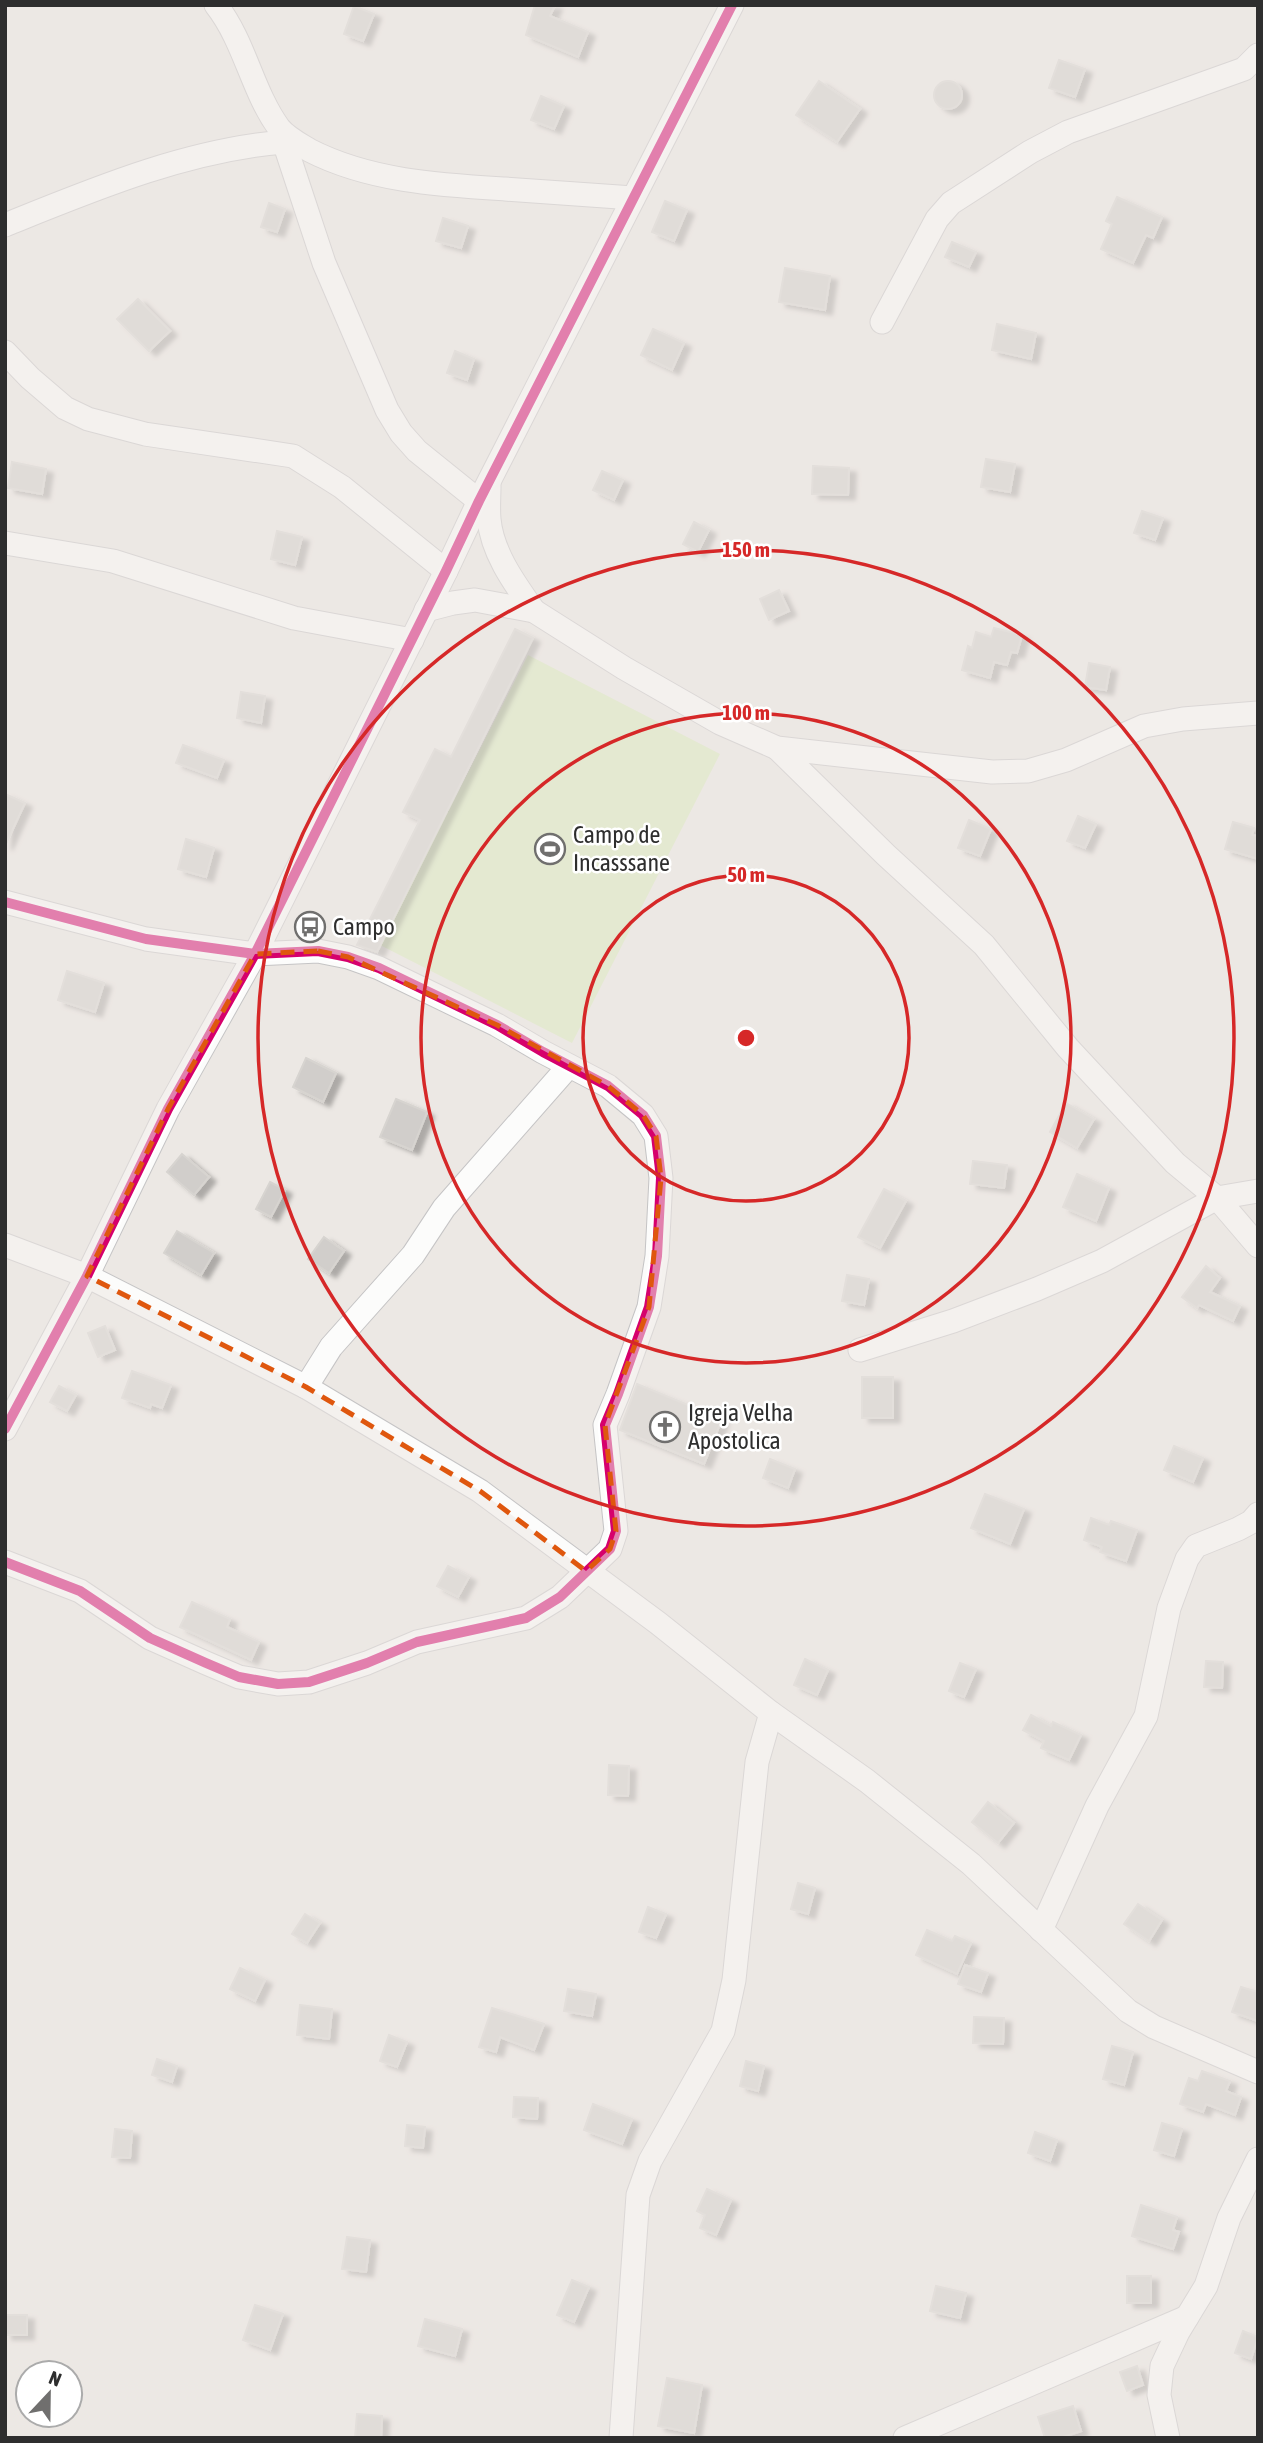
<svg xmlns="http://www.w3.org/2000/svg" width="1263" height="2443" viewBox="0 0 1263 2443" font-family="'Asap Condensed',sans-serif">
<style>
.pitch{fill:#d9eabb}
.building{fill:#d1cecb;stroke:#d7d4d0;stroke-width:2;filter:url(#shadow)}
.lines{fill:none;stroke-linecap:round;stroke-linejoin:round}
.minor-casing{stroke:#c5c4c5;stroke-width:25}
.minor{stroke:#fcfcfb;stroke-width:23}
.cycleway-casing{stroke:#fff;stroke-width:15}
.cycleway{stroke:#d6006c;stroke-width:10}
.marked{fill:none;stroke:#df570e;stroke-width:5;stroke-dasharray:14 9;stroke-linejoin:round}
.ring{fill:none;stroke:#d62828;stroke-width:3.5}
.labels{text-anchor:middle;stroke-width:5;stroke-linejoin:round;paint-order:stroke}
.poi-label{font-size:24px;fill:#2e2e2e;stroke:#fff;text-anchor:start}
.centre{fill:#d62828;stroke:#fff;stroke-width:3.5}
.ring-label{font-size:21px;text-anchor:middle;font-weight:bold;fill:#d62828;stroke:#fff;stroke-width:5;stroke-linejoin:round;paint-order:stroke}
</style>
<defs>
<filter id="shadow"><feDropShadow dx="7" dy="4.5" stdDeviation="2" flood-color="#0004"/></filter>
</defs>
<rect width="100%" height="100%" fill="#ece8e4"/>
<!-- pitch -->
<polygon class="pitch" points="528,655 720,754 572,1043 380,945"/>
<!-- building -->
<g class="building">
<polygon points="535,5 555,5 550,16 588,32 578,57 526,35"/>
<polygon points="354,6 374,14 363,41 344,34"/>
<polygon points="1059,60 1085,69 1075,97 1049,88"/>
<circle cx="948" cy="95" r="14"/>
<polygon points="819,81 860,109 837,142 796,115"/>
<polygon points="541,96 564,106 554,129 531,120"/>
<polygon points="1117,197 1162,217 1153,238 1146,235 1133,263 1101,249 1112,224 1106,221"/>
<polygon points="665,201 687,210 674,241 652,232"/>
<polygon points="269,203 285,209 277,232 261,227"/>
<polygon points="443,218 468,226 461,248 436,241"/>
<polygon points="952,242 976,252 969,267 945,257"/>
<polygon points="785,268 830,276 825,310 779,302"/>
<polygon points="138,299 170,331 149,351 117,319"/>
<polygon points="997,324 1036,333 1031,359 992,350"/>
<polygon points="653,329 684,343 672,370 641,355"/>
<polygon points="455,351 474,359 467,380 447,373"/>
<polygon points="986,459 1015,464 1010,492 981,487"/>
<polygon points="12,462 46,469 42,494 8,488"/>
<polygon points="813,466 849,468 848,495 812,494"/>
<polygon points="602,471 623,480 614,500 593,490"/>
<polygon points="1142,511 1163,518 1155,540 1134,533"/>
<polygon points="694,522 709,530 698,552 683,544"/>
<polygon points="277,531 302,537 295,565 271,559"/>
<polygon points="779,590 789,611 769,620 760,599"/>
<polygon points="994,628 1022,635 1017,653 1011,652 1007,665 994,662 990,678 962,670 968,646 972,648 976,632 991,637"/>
<polygon points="515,629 533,638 377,952 357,945 420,820 403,812 435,749 451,757"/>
<polygon points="1089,663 1110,667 1106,690 1085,687"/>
<polygon points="241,692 265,696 261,723 237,718"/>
<polygon points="183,745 224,760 217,778 176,763"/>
<polygon points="5,794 25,803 5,846"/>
<polygon points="1078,816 1096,824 1085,848 1067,841"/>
<polygon points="969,820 991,829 980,856 958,848"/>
<polygon points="1233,822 1254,828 1252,835 1258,836 1258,859 1225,849"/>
<polygon points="186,839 214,848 206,877 178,869"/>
<polygon points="67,971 104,983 95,1012 58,1000"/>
<polygon points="306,1058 336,1073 323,1102 293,1087"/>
<polygon points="396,1099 427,1112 412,1150 380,1137"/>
<polygon points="1066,1103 1094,1119 1077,1148 1050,1132"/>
<polygon points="182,1154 209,1177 194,1195 167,1172"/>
<polygon points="973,1161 1007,1165 1004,1188 970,1184"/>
<polygon points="1077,1174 1109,1188 1096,1221 1063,1207"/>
<polygon points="270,1182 285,1190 271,1217 256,1209"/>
<polygon points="884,1189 906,1201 880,1248 858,1237"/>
<polygon points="177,1231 214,1253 201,1275 164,1253"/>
<polygon points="324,1237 344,1251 329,1273 308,1259"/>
<polygon points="1206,1266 1220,1278 1210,1292 1240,1306 1233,1321 1199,1305 1197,1308 1182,1297"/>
<polygon points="847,1275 869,1279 864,1305 842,1301"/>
<polygon points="105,1326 115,1350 98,1357 88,1333"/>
<polygon points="132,1371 171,1385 162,1408 151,1404 150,1408 122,1398"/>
<rect x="862" y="1377" width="31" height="41"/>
<polygon points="637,1384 722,1419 704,1464 620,1430"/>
<polygon points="59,1386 76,1395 67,1411 50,1402"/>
<polygon points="1174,1446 1203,1458 1193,1482 1164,1470"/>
<polygon points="770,1459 795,1469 788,1488 763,1478"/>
<polygon points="985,1494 1024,1509 1010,1544 971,1528"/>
<polygon points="1091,1518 1109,1525 1111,1521 1137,1530 1126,1561 1100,1552 1102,1547 1084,1540"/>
<polygon points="448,1566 469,1577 458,1597 437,1586"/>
<polygon points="192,1602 230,1619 227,1627 259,1642 251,1660 180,1627"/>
<polygon points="805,1659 828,1670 817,1695 794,1685"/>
<polygon points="1206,1661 1223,1662 1222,1688 1204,1687"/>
<polygon points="960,1663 976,1669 964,1697 949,1691"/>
<polygon points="1031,1715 1051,1726 1053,1722 1081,1735 1069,1760 1041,1748 1044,1741 1023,1730"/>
<polygon points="609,1765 629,1766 628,1796 608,1795"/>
<polygon points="988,1802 1014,1823 998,1843 972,1822"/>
<polygon points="798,1883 815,1888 808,1914 791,1909"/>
<polygon points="1138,1904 1162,1920 1149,1941 1124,1924"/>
<polygon points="648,1907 666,1914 656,1938 639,1932"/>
<polygon points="305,1914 320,1923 307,1943 292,1934"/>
<polygon points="927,1930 952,1941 955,1936 971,1943 957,1974 916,1955"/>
<polygon points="965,1965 988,1973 981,1992 958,1984"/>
<polygon points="240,1968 265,1980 255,2001 230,1989"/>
<polygon points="1241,1987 1258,1992 1258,2021 1232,2012"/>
<polygon points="568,1989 596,1994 592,2016 564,2011"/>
<polygon points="300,2005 332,2009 329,2039 297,2035"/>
<polygon points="492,2008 544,2024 534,2050 500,2037 496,2052 479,2047"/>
<polygon points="974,2017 1004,2018 1003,2044 973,2043"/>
<polygon points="389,2035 407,2042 397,2067 380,2061"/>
<polygon points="1112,2046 1133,2052 1124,2085 1103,2079"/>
<polygon points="157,2059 177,2066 172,2082 152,2075"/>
<polygon points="746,2061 764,2066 758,2091 740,2086"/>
<polygon points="1202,2071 1230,2081 1226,2091 1241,2097 1235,2115 1206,2104 1203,2112 1180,2104 1189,2078 1198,2081"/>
<polygon points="514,2097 538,2098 537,2119 513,2117"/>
<polygon points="593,2104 632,2119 622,2144 584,2130"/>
<polygon points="1162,2123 1182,2129 1174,2156 1154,2150"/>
<polygon points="407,2125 425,2127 423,2148 405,2146"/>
<polygon points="115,2129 132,2131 130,2158 112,2157"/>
<polygon points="1035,2132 1057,2140 1050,2161 1028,2153"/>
<polygon points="707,2189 731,2200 716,2235 700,2228 705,2215 697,2211"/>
<polygon points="1141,2205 1177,2217 1173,2230 1179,2232 1173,2249 1132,2236"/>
<polygon points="347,2237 370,2240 366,2272 342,2269"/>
<rect x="1127" y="2276" width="24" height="27"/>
<polygon points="572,2280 589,2287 574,2322 557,2315"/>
<polygon points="936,2286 966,2293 960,2318 930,2311"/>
<polygon points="255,2305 283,2314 270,2350 243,2340"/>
<rect x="5" y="2315" width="22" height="20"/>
<polygon points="425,2319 462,2329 455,2356 418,2346"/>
<polygon points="1243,2331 1258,2337 1251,2359 1235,2353"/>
<polygon points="1137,2366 1143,2385 1127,2391 1120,2372"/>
<polygon points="667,2378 702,2385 694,2433 658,2426"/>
<polygon points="1073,2406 1081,2431 1060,2438 1045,2438 1038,2417"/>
<polygon points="357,2414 382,2416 381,2438 355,2438"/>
</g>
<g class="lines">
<!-- minor casing -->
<g class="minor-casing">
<g id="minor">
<path d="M 216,5 C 245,42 252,91 279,128 C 286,137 299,144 309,150 C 369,181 439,185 505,189 C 548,192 590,195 633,198"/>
<polyline points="280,130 324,263 387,410 401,433 417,451 479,501"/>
<path d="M 5,225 C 94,189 187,150 284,142"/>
<polyline points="882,322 937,219 951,203 1030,152 1068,132 1244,69 1258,55"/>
<polyline points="5,352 30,378 65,408 88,419 145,434 293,456 342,487 446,571"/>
<path d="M 489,486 C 489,497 488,508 489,519 C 492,553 515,584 534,611"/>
<polyline points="5,543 113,561 294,618 412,640"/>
<polyline points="426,610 453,603 475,600 534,611 624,668 720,723 777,748 992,772 1028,771 1066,760 1144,726 1183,719 1258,713"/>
<polyline points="777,748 886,855 984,945 1068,1048 1175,1163 1217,1198 1258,1246"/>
<polyline points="5,902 146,939 255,954 318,951 348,957 379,968 497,1025 543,1052 608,1086 643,1115 656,1136 661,1178 657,1256 649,1307 618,1394 605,1425 616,1531 610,1549 560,1597 526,1618 417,1642 367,1663 309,1682 278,1684 239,1677 206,1663 150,1638 80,1591 5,1562"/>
<polyline points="5,1245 87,1276 306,1387 480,1491 658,1623 771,1713 867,1781 971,1864 1128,2011 1154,2027 1258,2072"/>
<polyline points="860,1350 953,1321 1037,1289 1102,1261 1217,1198 1258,1191"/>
<polyline points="306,1387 331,1347 413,1255 444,1208 569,1066"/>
<polyline points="5,1429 87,1276 168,1109 255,954 446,571 479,501 732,5"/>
<polyline points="1041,1930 1097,1806 1146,1716 1169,1608 1187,1559 1196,1546 1238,1529 1251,1522 1258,1514"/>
<polyline points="621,2438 638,2195 650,2161 723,2031 734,1980 757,1762 771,1713"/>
<polyline points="905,2438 1187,2317"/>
<polyline points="1168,2438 1159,2395 1162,2366 1178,2332 1206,2286 1229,2218 1258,2159"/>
</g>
</g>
<!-- minor -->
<use href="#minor" class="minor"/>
<!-- cycleway casing -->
<g class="cycleway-casing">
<g id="cycleway">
<polyline points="5,902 146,939 255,954 318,951 348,957 379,968 497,1025 543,1052 608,1086 643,1115 656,1136 661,1178 657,1256 649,1307 618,1394 605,1425 616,1531 610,1549 560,1597 526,1618 417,1642 367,1663 309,1682 278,1684 239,1677 206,1663 150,1638 80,1591 5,1562"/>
<polyline points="5,1429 87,1276 168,1109 255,954 446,571 479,501 732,5"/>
</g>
</g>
<!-- cycleway -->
<use href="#cycleway" class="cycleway"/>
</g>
<!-- marked area -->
<path d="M0 0H1263V2443H0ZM 318,951 L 348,957 L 497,1025 L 608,1086 L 643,1115 L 656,1136 L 661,1178 L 649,1307 L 605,1425 L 616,1531 L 610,1549 L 586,1571 L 480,1491 L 306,1387 L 87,1276 L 168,1109 L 255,954 Z" fill="#ece8e4" fill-opacity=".55" fill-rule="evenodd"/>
<path class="marked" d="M 318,951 L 348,957 L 497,1025 L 608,1086 L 643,1115 L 656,1136 L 661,1178 L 649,1307 L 605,1425 L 616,1531 L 610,1549 L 586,1571 L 480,1491 L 306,1387 L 87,1276 L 168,1109 L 255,954 Z"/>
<!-- distance rings -->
<g class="ring">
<circle cx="746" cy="1038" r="163"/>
<circle cx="746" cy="1038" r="325"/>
<circle cx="746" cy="1038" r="488"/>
</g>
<!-- icons -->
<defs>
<g id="stadium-ring" transform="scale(1.575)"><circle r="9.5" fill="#fff" stroke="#706f6e" stroke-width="1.5"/><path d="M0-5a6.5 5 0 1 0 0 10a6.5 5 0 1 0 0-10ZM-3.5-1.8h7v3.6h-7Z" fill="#706f6e"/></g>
<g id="bus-ring" transform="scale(1.575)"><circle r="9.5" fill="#fff" stroke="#706f6e" stroke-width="1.5"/><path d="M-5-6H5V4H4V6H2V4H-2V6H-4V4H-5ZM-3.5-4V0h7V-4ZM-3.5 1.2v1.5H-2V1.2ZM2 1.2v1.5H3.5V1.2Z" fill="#706f6e"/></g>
<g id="church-ring" transform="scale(1.575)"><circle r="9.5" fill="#fff" stroke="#706f6e" stroke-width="1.5"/><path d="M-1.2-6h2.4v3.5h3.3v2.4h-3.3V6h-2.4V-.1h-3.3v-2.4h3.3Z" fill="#706f6e"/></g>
</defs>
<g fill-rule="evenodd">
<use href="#stadium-ring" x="550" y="849"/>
<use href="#bus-ring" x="310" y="927"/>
<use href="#church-ring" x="665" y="1427"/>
</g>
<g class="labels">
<!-- poi labels -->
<g class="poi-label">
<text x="573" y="843">Campo de<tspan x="573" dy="28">Incasssane</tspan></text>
<text x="333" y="935">Campo</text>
<text x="688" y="1421">Igreja Velha<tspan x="688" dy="28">Apostolica</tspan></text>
</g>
</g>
<circle cx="746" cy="1038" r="10" class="centre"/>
<g class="ring-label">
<text x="746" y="557">150 m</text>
<text x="746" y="720">100 m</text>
<text x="746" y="882">50 m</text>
</g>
<!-- border -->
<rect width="1263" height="2443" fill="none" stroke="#2e2e2e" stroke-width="14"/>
<!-- north arrow -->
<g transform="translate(49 2394) rotate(22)"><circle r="33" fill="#ffffff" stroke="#ababab" stroke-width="2"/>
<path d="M0-5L12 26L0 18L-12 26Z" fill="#706f6e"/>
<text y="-10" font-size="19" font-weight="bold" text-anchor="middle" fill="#2e2e2e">N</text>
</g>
</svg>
